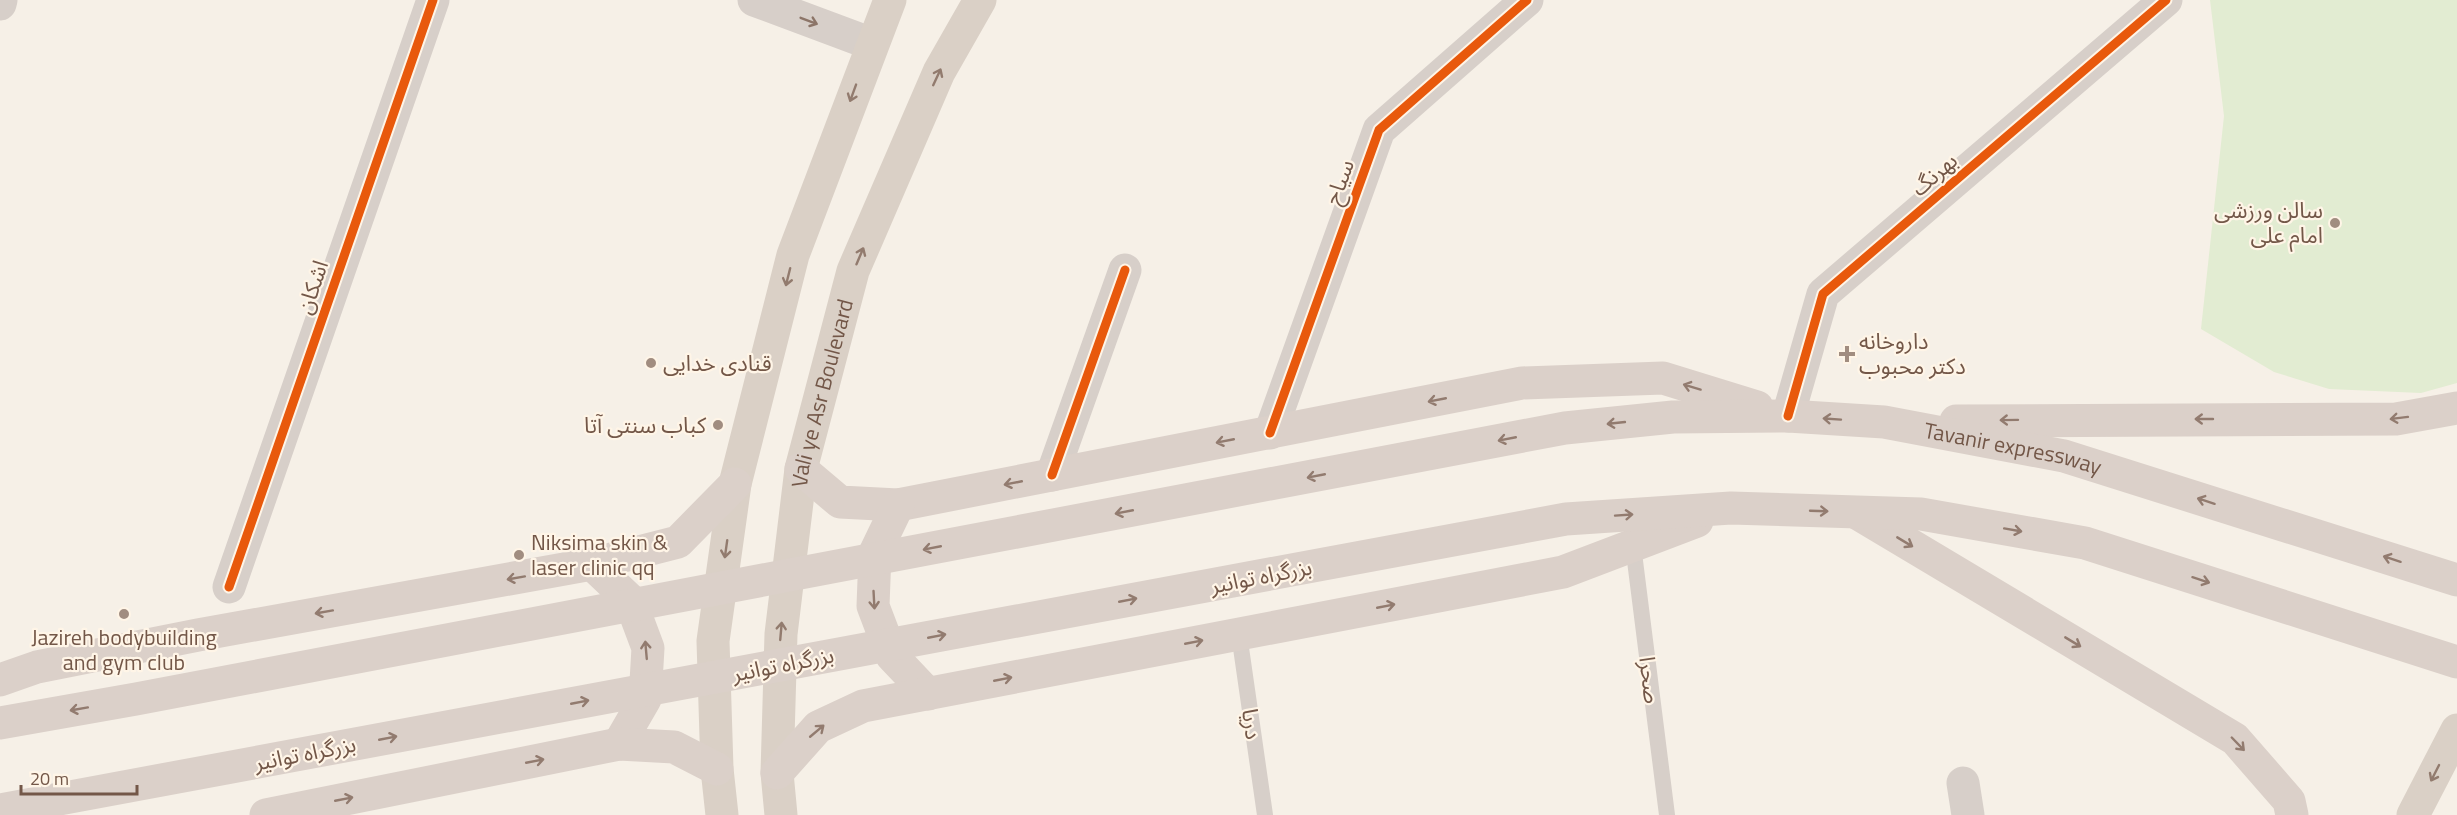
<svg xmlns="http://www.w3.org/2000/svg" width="2457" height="815" viewBox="0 0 2457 815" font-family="'Titillium Web','Noto Sans Arabic',sans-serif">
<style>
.green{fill:#e2ecd2}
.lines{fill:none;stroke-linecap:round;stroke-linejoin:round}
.service{stroke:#d7cfc9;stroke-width:16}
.minor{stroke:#d7cfc9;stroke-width:33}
.secondary{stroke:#d7cfc9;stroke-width:33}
.primary{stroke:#dad0c6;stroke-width:33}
.trunk{stroke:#dbd0c9;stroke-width:33}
.cycleway-casing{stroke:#fff5e7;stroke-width:13}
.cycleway{stroke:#e8590c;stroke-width:9}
.oneway{stroke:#8c7568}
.oneway2{stroke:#927b6e}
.oneway3{stroke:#927b6f}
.poi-dot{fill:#a18d80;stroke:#fff5e7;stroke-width:2}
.labels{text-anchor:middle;stroke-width:4.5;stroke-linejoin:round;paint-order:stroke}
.street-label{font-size:22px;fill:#735748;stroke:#fff5e7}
.poi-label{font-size:22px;fill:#735748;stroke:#fff5e7;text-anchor:start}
</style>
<rect width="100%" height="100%" fill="#f6f0e7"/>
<!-- green -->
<polygon class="green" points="2210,0 2457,0 2457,383 2421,393 2329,389 2274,372 2201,329 2224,116"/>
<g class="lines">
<!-- service -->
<g class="service">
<polyline points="1633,545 1667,815"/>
<polyline points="1239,634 1265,815"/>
</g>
<!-- minor -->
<g class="minor">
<polyline points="0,4 1,0"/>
<polyline points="1788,416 1823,294 2166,0"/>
<polyline points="1270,433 1379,130 1527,0"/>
<polyline points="1052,475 1125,270"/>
<polyline points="229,587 433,0"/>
<polyline points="1963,783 1968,815"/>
</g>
<!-- secondary -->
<polyline class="secondary" points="754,0 872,44"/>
<!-- primary -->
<g class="primary">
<polyline points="722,815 717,769 713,641 735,484 793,255 890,0"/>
<path id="s1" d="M 781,815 L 777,773 L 781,634 L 801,469 L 853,271 L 939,72 L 980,0"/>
<polyline points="2413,815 2457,730"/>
</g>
<!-- trunk -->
<g class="trunk">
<polyline points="1956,421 2396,419 2457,408"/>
<polyline points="801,469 840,502 898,505 1522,383 1663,378 1757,407"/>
<polyline points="898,505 875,553 873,606 892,656 928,694"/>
<polyline points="1857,513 2235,739 2289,801 2292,815"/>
<polyline points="592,564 630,600 648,648 645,699 619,744"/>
<polyline points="0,680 37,667 198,635 592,564 678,542 735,484"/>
<path id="s2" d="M 0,723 L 136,699 L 1565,428 L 1673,417 L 1788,416 L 1884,422 L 2064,456 L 2457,580"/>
<polyline points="777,773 818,727 863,706 1563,572 1697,521"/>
<polyline points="0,810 1566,519 1731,508 1921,514 2085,543 2457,662"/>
<polyline points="266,815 619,744 674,747 717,769"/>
</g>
<!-- cycleway casing -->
<g class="cycleway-casing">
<g id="cycleway">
<polyline points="1788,416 1823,294 2166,0"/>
<polyline points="1270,433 1379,130 1527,0"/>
<polyline points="1052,475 1125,270"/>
<polyline points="229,587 433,0"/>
</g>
</g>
<!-- cycleway -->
<use href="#cycleway" class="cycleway"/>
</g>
<!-- one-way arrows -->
<defs><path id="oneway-shaft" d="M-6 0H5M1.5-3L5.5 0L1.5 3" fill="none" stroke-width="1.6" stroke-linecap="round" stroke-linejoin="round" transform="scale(1.5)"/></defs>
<use class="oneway" href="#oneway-shaft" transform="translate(809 21) rotate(21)"/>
<g class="oneway2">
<use href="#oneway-shaft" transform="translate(937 77) rotate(-65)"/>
<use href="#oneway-shaft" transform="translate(853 93) rotate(110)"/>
<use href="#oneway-shaft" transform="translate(860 256) rotate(-67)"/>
<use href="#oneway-shaft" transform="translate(788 277) rotate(104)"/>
<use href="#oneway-shaft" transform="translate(726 549) rotate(98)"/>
<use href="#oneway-shaft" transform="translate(781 631) rotate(-85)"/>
<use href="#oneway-shaft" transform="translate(2435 773) rotate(117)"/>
</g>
<g class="oneway3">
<use href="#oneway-shaft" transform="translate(1692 387) rotate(-163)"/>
<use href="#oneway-shaft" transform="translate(1437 400) rotate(169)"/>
<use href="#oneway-shaft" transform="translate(2399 418) rotate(173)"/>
<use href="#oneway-shaft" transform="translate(1832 419) rotate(-176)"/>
<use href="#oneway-shaft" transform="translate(2204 419) rotate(180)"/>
<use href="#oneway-shaft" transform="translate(2009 420) rotate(179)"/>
<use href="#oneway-shaft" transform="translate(1616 423) rotate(174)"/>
<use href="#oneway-shaft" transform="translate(1507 439) rotate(169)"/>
<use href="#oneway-shaft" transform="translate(1225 441) rotate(169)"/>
<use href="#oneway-shaft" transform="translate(1316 476) rotate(169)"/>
<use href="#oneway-shaft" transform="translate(1013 483) rotate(169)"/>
<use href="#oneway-shaft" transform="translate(2206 501) rotate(-162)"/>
<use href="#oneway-shaft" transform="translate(1819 511) rotate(2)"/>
<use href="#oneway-shaft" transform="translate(1124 512) rotate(169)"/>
<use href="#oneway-shaft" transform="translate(1624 515) rotate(-4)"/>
<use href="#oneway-shaft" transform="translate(2013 530) rotate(10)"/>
<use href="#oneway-shaft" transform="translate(1905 542) rotate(31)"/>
<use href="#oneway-shaft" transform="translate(932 548) rotate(169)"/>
<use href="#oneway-shaft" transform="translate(2392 559) rotate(-162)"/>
<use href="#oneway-shaft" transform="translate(516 578) rotate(170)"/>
<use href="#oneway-shaft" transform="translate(2201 580) rotate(18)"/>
<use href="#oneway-shaft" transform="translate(874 600) rotate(87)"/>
<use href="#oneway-shaft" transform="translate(1128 600) rotate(-11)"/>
<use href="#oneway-shaft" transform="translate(1386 606) rotate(-11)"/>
<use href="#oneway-shaft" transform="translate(324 612) rotate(170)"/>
<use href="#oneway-shaft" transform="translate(937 636) rotate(-11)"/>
<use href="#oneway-shaft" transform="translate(1194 642) rotate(-11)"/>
<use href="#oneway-shaft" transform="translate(2073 642) rotate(31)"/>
<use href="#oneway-shaft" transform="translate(646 650) rotate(-95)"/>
<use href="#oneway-shaft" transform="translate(1003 679) rotate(-11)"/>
<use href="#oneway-shaft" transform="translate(580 702) rotate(-11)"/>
<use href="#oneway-shaft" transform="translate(79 709) rotate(170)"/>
<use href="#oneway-shaft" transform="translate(817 731) rotate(-40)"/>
<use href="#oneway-shaft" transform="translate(388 738) rotate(-11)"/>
<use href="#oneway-shaft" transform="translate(2238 744) rotate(46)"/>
<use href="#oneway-shaft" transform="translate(535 761) rotate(-11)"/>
<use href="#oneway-shaft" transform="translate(344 799) rotate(-11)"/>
</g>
<!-- markers -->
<g class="poi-dot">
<circle cx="2335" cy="223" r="6"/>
<path d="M1844 345h6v6h6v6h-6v6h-6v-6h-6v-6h6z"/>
<circle cx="651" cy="363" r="6"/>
<circle cx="718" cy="425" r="6"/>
<circle cx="519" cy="555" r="6"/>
<circle cx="124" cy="614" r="6"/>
</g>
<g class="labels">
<!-- street labels -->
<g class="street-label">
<text transform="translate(1934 174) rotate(-41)" y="8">بهرنگ</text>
<text transform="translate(1339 182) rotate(-70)" y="8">سیاح</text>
<text transform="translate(312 287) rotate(-71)" y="8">اشکان</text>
<text dy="8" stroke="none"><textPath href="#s1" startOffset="426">Vali ye Asr Boulevard</textPath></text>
<text dy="8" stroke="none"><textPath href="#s2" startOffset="2044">Tavanir expressway</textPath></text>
<text transform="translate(1261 576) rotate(-11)" y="8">بزرگراه توانیر</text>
<text transform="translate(783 664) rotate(-11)" y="8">بزرگراه توانیر</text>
<text transform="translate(1650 680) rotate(83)" y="8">صحرا</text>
<text transform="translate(1252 724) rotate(82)" y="8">دریا</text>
<text transform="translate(305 753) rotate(-11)" y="8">بزرگراه توانیر</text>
</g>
<!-- poi labels -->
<g class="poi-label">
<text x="2323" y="218" text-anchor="end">سالن ورزشی<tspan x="2323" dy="25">امام علی</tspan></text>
<text x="1859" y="349">داروخانه<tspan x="1859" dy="25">دکتر محبوب</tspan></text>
<text x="663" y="371">قنادی خدایی</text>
<text x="706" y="433" text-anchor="end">کباب سنتی آتا</text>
<text x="531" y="550">Niksima skin &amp;<tspan x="531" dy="25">laser clinic qq</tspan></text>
<text x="124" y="645" text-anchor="middle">Jazireh bodybuilding<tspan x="124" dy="25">and gym club</tspan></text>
</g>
</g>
<!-- scale -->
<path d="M21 785v9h116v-9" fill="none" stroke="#735748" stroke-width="3"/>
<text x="30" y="785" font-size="18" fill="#735748" stroke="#fff5e7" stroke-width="4.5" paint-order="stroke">20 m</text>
</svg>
